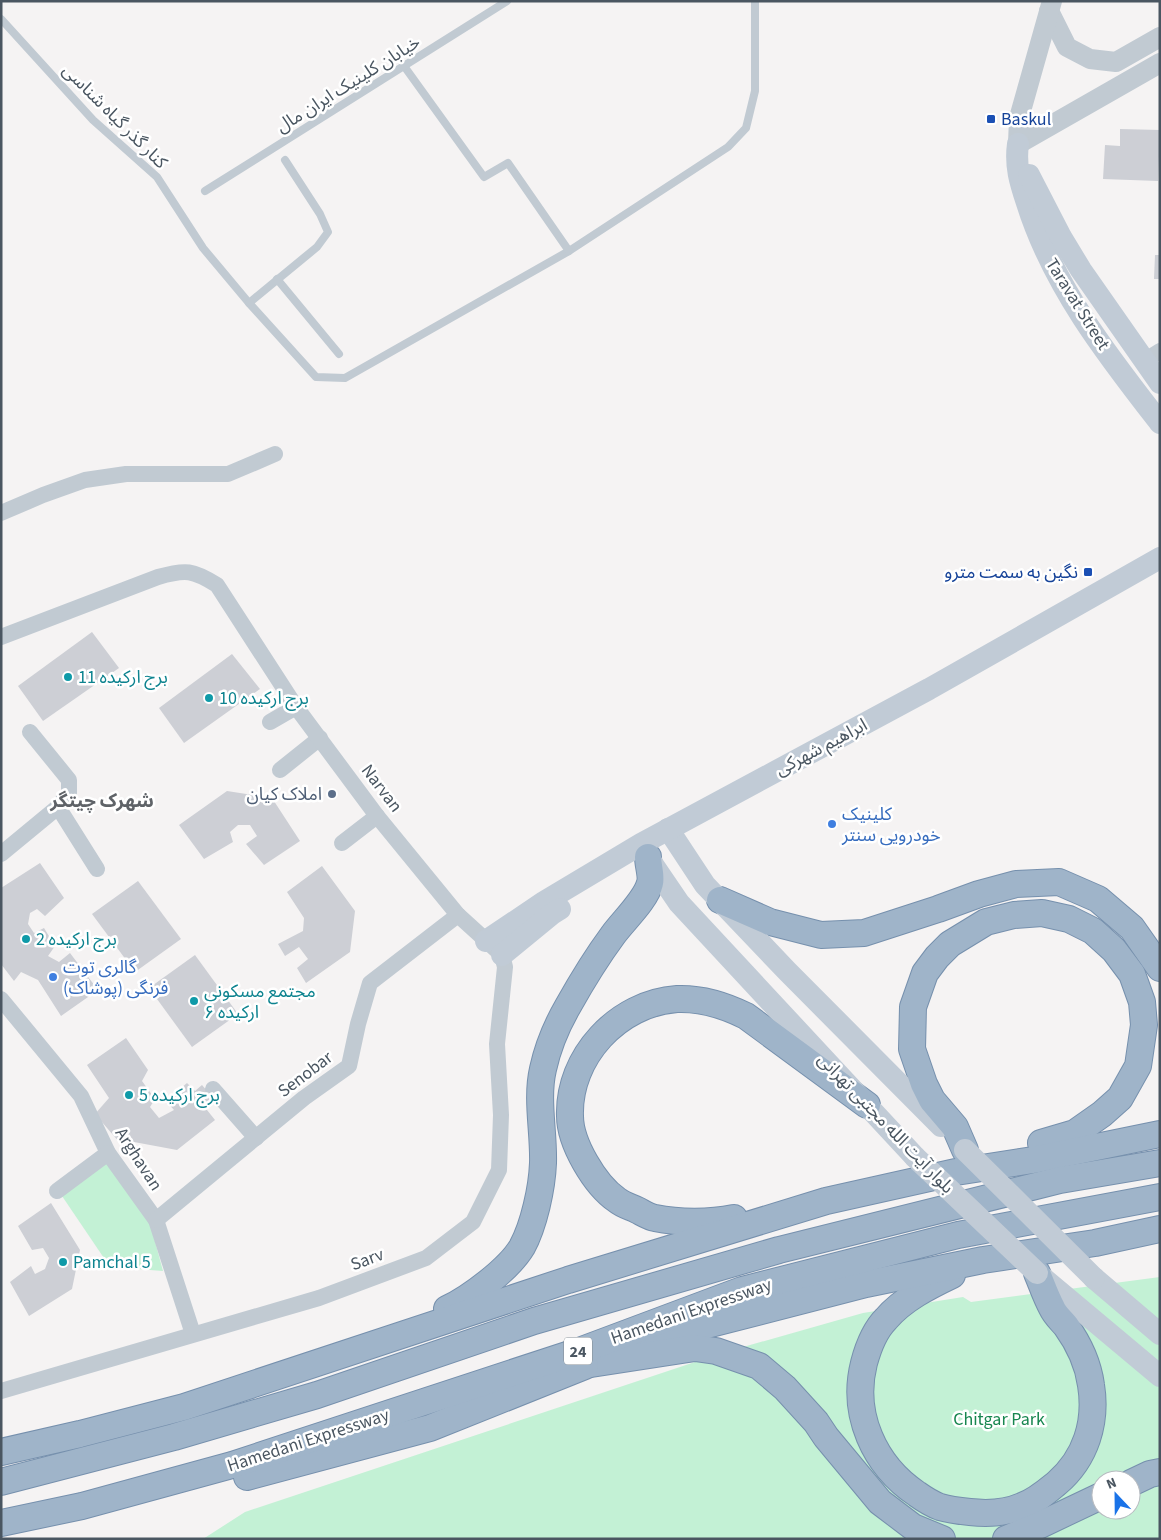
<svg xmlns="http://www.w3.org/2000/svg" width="1161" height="1540" viewBox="0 0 1161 1540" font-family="'Source Sans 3','Noto Sans Arabic',sans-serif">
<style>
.green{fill:#c3f1d5;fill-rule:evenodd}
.building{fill:#cdcfd5}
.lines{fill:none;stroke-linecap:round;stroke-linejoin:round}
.trunk-casing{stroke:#7690ad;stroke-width:28}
.service{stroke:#c1cad2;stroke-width:8}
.minor{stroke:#c1cad2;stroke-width:16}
.tertiary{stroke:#c1cad2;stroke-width:20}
.secondary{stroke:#c1cbd6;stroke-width:22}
.trunk{stroke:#9fb4c9;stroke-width:26}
.secondary-bridge{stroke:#c1cbd6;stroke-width:22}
.transit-dot{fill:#1a4fb4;stroke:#fff;stroke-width:2}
.culture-dot{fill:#0f9aa8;stroke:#fff;stroke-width:2}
.service-dot{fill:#5c6f8a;stroke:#fff;stroke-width:2}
.shop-dot{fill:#3f7fe0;stroke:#fff;stroke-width:2}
.labels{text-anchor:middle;stroke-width:5;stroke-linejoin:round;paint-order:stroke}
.shield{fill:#fff;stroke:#808990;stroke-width:1}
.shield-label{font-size:16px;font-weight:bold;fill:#4a5661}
.street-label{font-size:18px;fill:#4a5661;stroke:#fff}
.transit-label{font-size:18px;fill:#164399;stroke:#fff;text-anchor:start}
.culture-label{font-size:18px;fill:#0d838f;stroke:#fff;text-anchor:start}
.service-label{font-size:18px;fill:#4e5e75;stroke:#fff;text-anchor:end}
.shop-label{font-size:18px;fill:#366cbe;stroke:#fff;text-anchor:start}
.park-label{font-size:18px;fill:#17864f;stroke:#fff}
.neighbourhood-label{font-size:19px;font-weight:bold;fill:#5f6368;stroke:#fff}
</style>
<rect width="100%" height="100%" fill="#f5f3f3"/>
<!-- green -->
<g class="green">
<polygon points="108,1161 150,1223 163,1271 110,1267 62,1196"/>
<path d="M 1160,1277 L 1160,1539 L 203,1539 L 245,1512 L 722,1353 L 863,1313 L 963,1297 L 971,1302 ZM 1101,1480 L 1131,1480 L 1131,1510 L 1101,1510 Z"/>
</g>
<!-- building -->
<g class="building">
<polygon points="1120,129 1160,130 1158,181 1103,179 1105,145 1120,146"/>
<polygon points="1155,255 1160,255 1160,279 1154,279"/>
<polygon points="92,632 119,668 43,721 18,686"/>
<polygon points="232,654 260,689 184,743 159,708"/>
<polygon points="227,791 272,798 300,841 264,865 246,844 257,836 250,825 238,825 230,832 233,842 204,859 179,825"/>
<polygon points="40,863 64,898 45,916 37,909 30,913 28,924 34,933 44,928 55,946 48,956 59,962 70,953 98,990 61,1016 38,980 21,972 14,981 1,964 1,888"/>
<polygon points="322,866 355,911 350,952 306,983 297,968 308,959 299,947 285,956 278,944 303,931 304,918 287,892"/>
<polygon points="138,881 181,939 135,972 92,914"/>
<polygon points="195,955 238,1014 192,1047 149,988"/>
<polygon points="126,1038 148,1070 142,1081 155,1099 150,1107 159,1118 174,1110 166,1101 187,1083 195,1091 202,1085 214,1099 207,1110 215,1120 177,1150 134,1142 126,1150 95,1114 109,1098 87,1065"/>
<polygon points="51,1203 80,1250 72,1289 29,1316 10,1282 31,1266 35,1274 45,1269 49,1258 43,1248 32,1250 18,1226"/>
</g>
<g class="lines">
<!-- trunk casing -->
<g class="trunk-casing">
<g id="trunk">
<polyline points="720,900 770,922 821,935 864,933 938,909 979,894 1016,884 1059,882 1098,899 1132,928 1160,968"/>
<polyline points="965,1150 955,1127 932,1100 924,1084 912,1049 913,1007 925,973 937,957 950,944 986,922 1014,915 1042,913 1069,919 1093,931 1114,950 1132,974 1142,1002 1144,1025 1138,1066 1120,1098 1102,1114 1075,1133 1041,1143"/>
<path d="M 734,1218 C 710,1223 679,1223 655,1218 C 649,1217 643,1213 637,1210 C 631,1207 623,1205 617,1200 C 595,1185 570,1143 570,1116 C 568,1057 618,1003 677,999 C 702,998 724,1005 746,1016 L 867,1105"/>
<path d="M 952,1275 C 929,1286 903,1299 886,1319 C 875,1330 868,1348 864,1363 C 851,1414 874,1465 917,1494 C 924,1499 932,1504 940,1507 C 950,1510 960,1511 970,1512 C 988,1514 1006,1513 1022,1506 C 1036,1501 1046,1492 1057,1483 C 1086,1458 1097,1422 1091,1385 C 1088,1363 1079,1344 1066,1326 C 1061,1320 1055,1315 1052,1308 C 1046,1297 1042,1285 1037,1273"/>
<path d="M 447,1309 C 470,1298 509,1269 522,1247 C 534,1225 542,1188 543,1163 C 544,1132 536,1099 543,1069 C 548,1046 557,1025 568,1006 C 582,981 596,958 613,935 C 623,921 646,900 650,883 C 652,876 648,865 648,857"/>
<polyline points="621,1353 699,1327 866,1284 983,1260 1095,1243 1160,1229"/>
<polyline points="591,1364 695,1348 716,1351 759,1366 785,1388 816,1422 826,1437 880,1502 913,1527 942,1539"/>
<polyline points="1,1452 80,1434 184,1407 568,1280 826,1201 956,1172 1033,1160 1160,1134"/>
<polyline points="247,1477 430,1428 585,1366"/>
<polyline points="1,1482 174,1437 317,1395 534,1321 779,1250 1060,1180 1160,1163"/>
<polyline points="1131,1483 1150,1474 1160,1472"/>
<polyline points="1,1523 82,1506 232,1465 579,1351 742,1290 958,1235 1160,1197"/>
<polyline points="1006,1539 1040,1525 1101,1496"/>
</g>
</g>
<!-- service -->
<g class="service">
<polyline points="1,19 93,120 157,177 203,248 249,303 316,377 345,378 569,251 728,147 746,128 755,91 755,1"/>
<polyline points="404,66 484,177 508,163 569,251"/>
<polyline points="205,191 507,1"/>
<polyline points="277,279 339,354"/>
<polyline points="249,303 317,247 328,232 320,214 285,160"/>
</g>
<!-- minor -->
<g class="minor">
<polyline points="1144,361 1160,351"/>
<polyline points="1,513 43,495 85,480 126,474 228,474 275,454"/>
<path d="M 1,637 L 158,577 C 186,569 193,570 217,585 L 296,707"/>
<polyline points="280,770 320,738"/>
<polyline points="58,807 97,869"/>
<polyline points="342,843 377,816"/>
<polyline points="1,854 58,807 69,793 69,780 30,732"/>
<polyline points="1,999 81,1096 108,1153 156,1220 193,1334"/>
<polyline points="213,1089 256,1138"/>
<polyline points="57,1191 108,1153"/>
<polyline points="156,1220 304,1098 349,1066 358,1024 370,983 458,915"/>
<polyline points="1,1391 319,1298 426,1258 473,1222 499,1170 501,1115 497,1044 505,967 502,955 458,915 377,816 296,707 270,722"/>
</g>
<!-- tertiary -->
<g class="tertiary">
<polyline points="1049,11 1067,47 1090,59 1116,62 1160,37"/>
<polyline points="1018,144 1160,63"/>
<polyline points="1018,144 1019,118 1052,1"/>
</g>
<!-- secondary -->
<g class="secondary">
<path d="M 1018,144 C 1015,166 1020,182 1027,203 C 1053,286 1107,355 1160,423"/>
<polyline points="1029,175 1061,237 1081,270 1160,383"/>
<polyline points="668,829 705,885 787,971 941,1126"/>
<polyline points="647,856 679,903 915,1157"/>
<polyline points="486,941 544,902 641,844 929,689 1160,558"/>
<polyline points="502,955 552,914 560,909"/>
<polyline points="1037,1273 1160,1376"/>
<polyline points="1094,1278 1160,1334"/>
</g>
<!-- trunk -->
<use href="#trunk" class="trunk"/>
<!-- secondary-bridge -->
<g class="secondary-bridge">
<polyline points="965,1150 1094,1278"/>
<polyline points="915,1157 1037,1273"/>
</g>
</g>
<!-- markers -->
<g class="transit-dot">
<rect x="986" y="114" width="10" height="10" rx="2.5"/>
<rect x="1083" y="567" width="10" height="10" rx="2.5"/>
</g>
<g class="culture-dot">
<circle cx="68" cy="677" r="5"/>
<circle cx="209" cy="698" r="5"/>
<circle cx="26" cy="939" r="5"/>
<circle cx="194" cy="1001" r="5"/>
<circle cx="129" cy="1095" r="5"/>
<circle cx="63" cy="1262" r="5"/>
</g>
<circle class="service-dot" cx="332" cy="794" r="5"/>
<g class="shop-dot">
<circle cx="832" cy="824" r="5"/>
<circle cx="53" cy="977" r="5"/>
</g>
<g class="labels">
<!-- shield labels -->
<rect class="shield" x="564" y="1337.5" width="28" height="27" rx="4"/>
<g class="shield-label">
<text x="578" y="1357">24</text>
</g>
<!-- street labels -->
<g class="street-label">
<text transform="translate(348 84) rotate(-32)" y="6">خیابان کلینیک ایران مال</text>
<text transform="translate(115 116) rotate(45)" y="6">کنار گذر گیاه شناسی</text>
<text transform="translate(1078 304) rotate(58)" y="6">Taravat Street</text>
<text transform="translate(821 747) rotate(-28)" y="6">ابراهیم شهرکی</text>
<text transform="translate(382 788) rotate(53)" y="6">Narvan</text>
<text transform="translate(305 1074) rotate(-37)" y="6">Senobar</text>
<text transform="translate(886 1123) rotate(46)" y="6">بلوار آیت الله مجتبی تهرانی</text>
<text transform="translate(139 1159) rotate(57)" y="6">Arghavan</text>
<text transform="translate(367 1259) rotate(-20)" y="6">Sarv</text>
<text transform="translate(691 1311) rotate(-19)" y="6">Hamedani Expressway</text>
<text transform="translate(308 1440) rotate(-18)" y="6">Hamedani Expressway</text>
</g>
<!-- transit labels -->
<g class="transit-label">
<text x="1001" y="125">Baskul</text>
<text x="1078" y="578" text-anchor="end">نگین به سمت مترو</text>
</g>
<!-- culture labels -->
<g class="culture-label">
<text x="78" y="683">برج ارکیده 11</text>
<text x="219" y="704">برج ارکیده 10</text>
<text x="36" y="945">برج ارکیده 2</text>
<text x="204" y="997">مجتمع مسکونی<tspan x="204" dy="21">ارکیده ۶</tspan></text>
<text x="139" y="1101">برج ارکیده 5</text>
<text x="73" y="1268">Pamchal 5</text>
</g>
<!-- service labels -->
<g class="service-label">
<text x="322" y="800">املاک کیان</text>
</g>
<!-- shop labels -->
<g class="shop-label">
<text x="842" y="820">کلینیک<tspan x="842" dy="21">خودرویی سنتر</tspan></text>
<text x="63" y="973">گالری توت<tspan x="63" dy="21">فرنگی (پوشاک)</tspan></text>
</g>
<!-- park labels -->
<g class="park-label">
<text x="999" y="1425">Chitgar Park</text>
</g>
<!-- neighbourhood labels -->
<g class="neighbourhood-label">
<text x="102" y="807">شهرک چیتگر</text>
</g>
</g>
<!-- border -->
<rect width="1161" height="1540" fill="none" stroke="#4a5661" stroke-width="5"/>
<!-- north arrow -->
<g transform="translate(1116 1495) rotate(338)"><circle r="24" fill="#ffffff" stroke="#b7bbc0"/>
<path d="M0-4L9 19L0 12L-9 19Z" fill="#1a73e8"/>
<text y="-8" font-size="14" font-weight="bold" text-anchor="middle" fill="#4a5661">N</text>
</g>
</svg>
